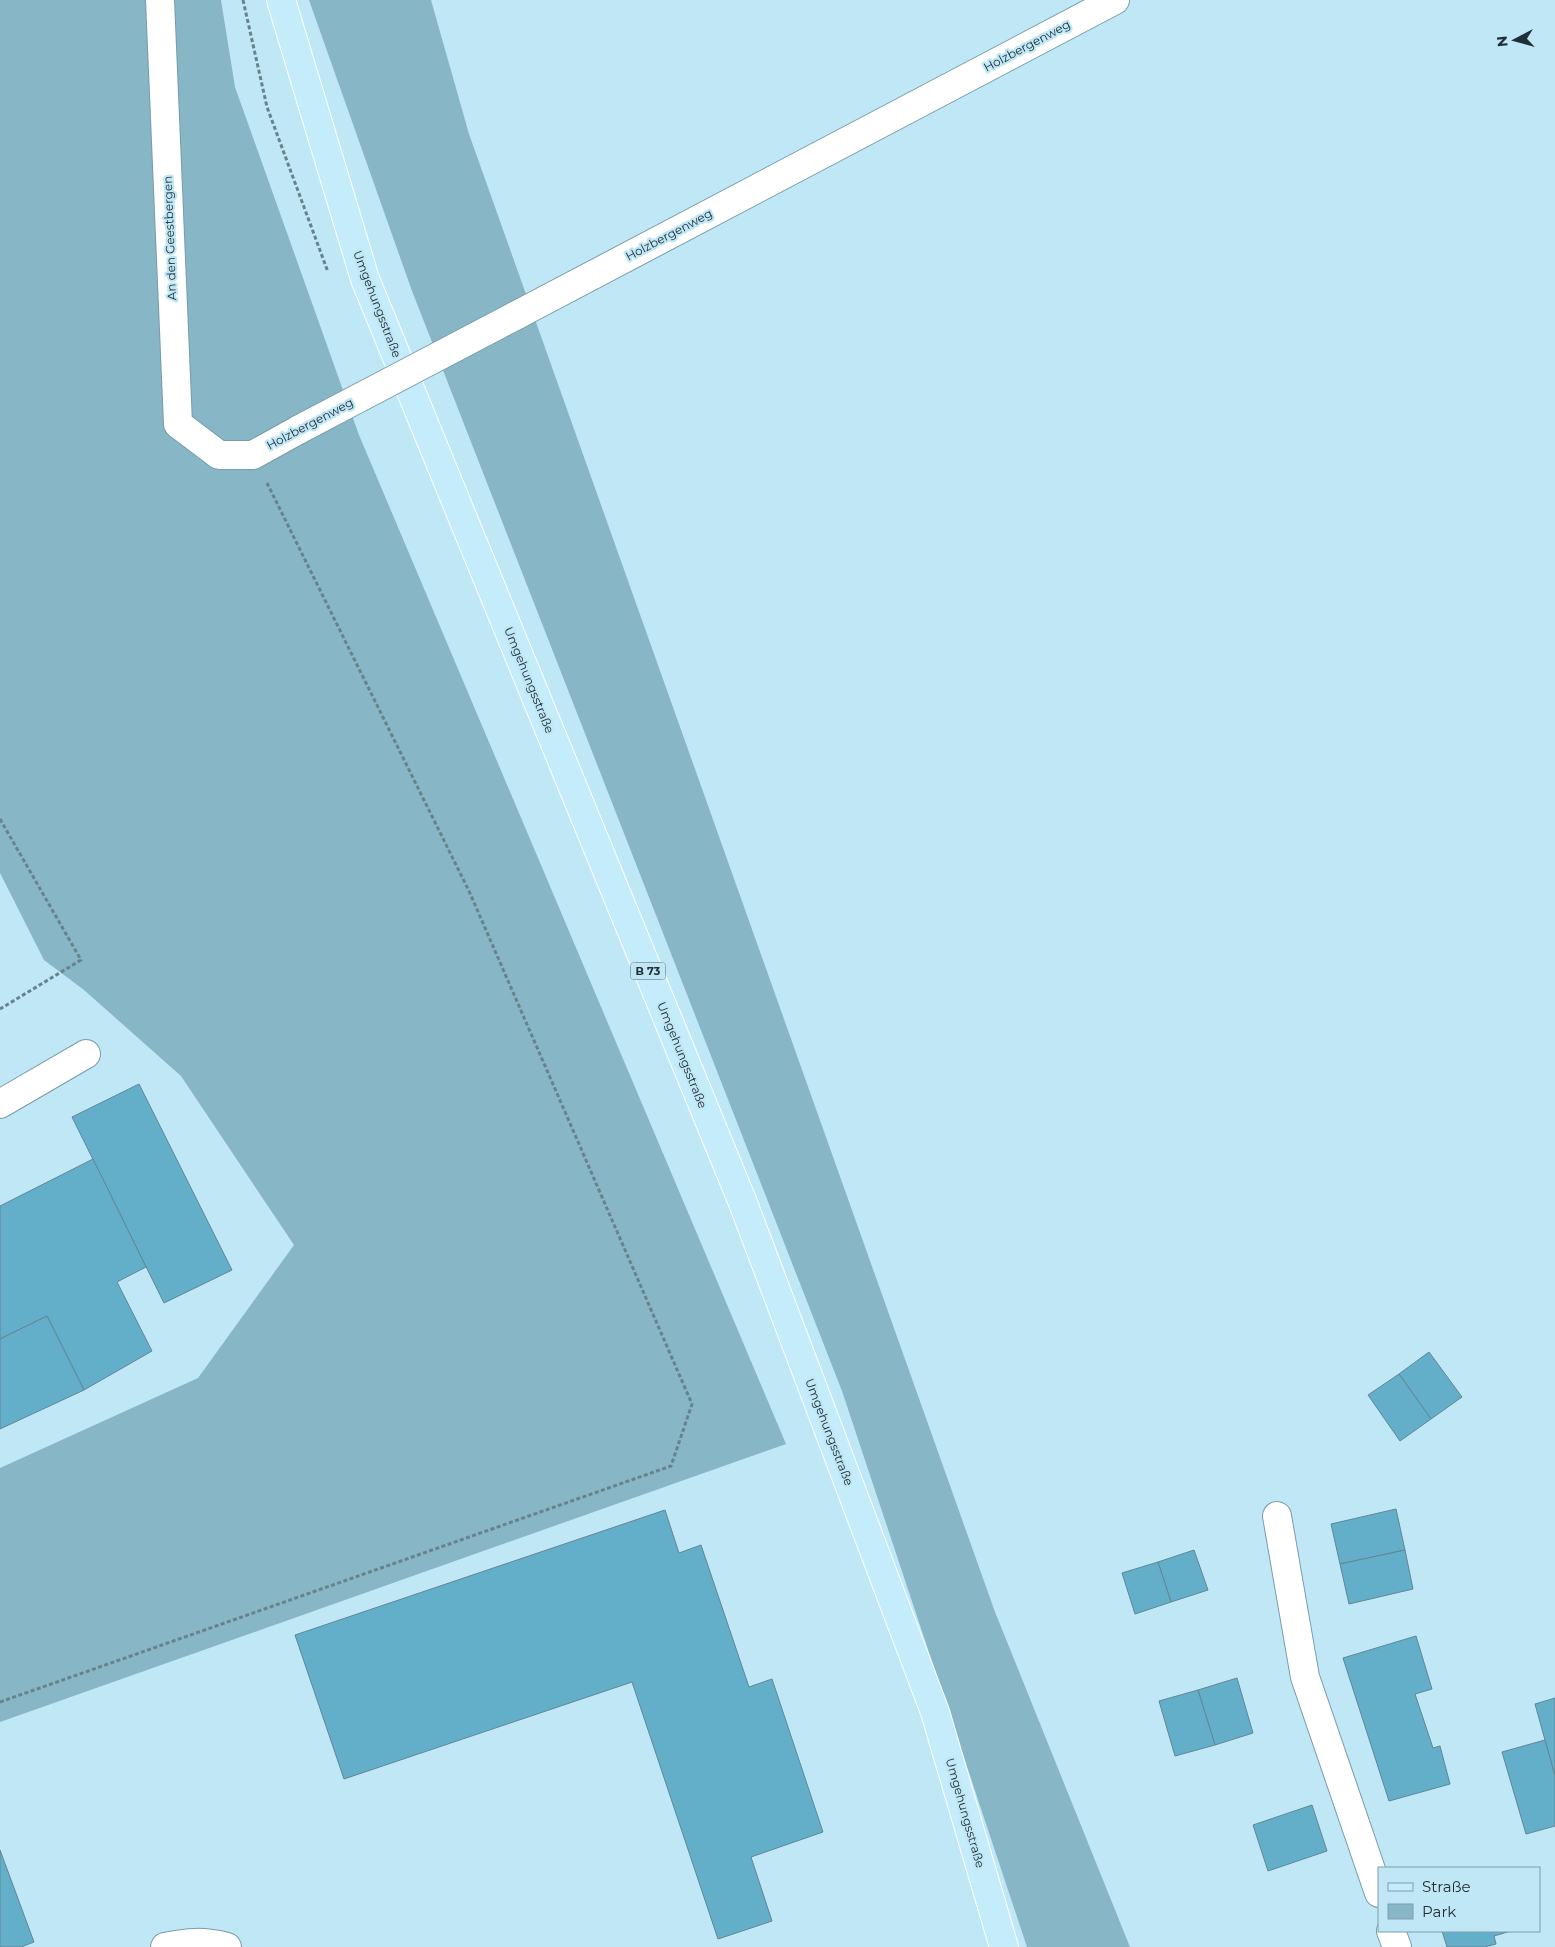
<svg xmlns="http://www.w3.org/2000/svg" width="1555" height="1947" viewBox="0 0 1555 1947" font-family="Montserrat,sans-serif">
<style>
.green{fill:#87b6c7}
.building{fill:#63afc9;stroke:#628694}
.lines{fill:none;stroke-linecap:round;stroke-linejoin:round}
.minor-casing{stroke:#789caa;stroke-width:30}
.major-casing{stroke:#fff;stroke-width:30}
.path{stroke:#68828c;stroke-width:3;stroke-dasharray:4 2.5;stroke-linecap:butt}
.minor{stroke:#fff;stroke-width:28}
.major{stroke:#c5ecfb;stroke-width:28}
.minor-bridge-casing{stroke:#789caa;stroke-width:30;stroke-linecap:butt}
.minor-bridge{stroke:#fff;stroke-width:28}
.labels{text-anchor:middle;stroke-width:4.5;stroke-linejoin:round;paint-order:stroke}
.shield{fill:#c0e7f6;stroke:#50666f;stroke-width:1}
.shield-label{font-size:11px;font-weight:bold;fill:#202f35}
.street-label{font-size:12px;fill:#202f35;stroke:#c0e7f6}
</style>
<rect width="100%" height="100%" fill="#c0e7f6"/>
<!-- green -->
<g class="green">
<polygon points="0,0 221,0 235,87 359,435 786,1444 0,1722 0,1468 198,1378 294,1245 181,1076 84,990 44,960 0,873"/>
<polygon points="309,0 431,0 469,134 995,1612 1130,1947 1027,1947 842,1391 412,291"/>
</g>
<!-- building -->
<g class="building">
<polygon points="139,1084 232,1270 164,1303 72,1117"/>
<polygon points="93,1159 146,1267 117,1282 152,1351 84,1390 47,1316 0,1339 0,1206"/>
<polygon points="47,1316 84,1390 0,1429 0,1339"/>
<polygon points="1429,1352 1462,1397 1431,1419 1399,1374"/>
<polygon points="1399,1374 1431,1419 1400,1441 1368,1395"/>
<polygon points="1396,1509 1405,1550 1340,1564 1331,1524"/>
<polygon points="665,1510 679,1553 701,1545 749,1687 772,1679 823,1832 751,1857 772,1921 718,1939 632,1682 344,1779 295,1635"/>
<polygon points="1194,1550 1208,1590 1171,1602 1158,1562"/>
<polygon points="1405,1550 1413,1589 1349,1604 1340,1564"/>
<polygon points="1158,1562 1171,1602 1135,1614 1122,1573"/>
<polygon points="1416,1636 1432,1689 1415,1694 1433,1748 1440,1746 1450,1784 1389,1801 1343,1658"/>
<polygon points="1237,1678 1253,1733 1215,1745 1198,1690"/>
<polygon points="1198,1690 1215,1745 1175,1756 1159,1701"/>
<polygon points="1555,1698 1555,1776 1535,1704"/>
<polygon points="1545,1740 1555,1776 1555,1826 1526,1834 1502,1752"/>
<polygon points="1312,1805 1327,1851 1268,1871 1253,1825"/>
<polygon points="0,1850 34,1942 21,1947 0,1947"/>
<polygon points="1442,1931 1511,1931 1494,1936 1496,1944 1485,1947 1447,1947"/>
</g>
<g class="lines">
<!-- minor casing -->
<g class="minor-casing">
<g id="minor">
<polyline points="160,0 178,424 219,455 253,455 300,429"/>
<polyline points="515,316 1115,0"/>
<polyline points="0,1104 86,1054"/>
<polyline points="1277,1516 1305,1677 1379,1893"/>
<polyline points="1391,1931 1397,1947"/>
<path d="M 165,1947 C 188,1942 204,1941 227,1947"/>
</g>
</g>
<!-- major casing -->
<g class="major-casing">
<polyline id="major" points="281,0 365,279 743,1203 935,1712 1004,1947"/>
</g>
<!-- path -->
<g class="path">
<polyline points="243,0 267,107 328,272"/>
<polyline points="0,819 81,960 0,1009"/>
<polyline points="0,1702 671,1466 692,1404 469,891 267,483"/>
</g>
<!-- minor -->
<use href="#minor" class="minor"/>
<!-- major -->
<use href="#major" class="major"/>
<!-- minor-bridge casing -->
<g class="minor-bridge-casing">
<polyline id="minor-bridge" points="300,429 515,316"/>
</g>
<!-- minor-bridge -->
<use href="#minor-bridge" class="minor-bridge"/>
</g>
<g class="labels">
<!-- shield labels -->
<rect class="shield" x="630.5" y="962.5" width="35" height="17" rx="4"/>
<g class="shield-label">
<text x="648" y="975">B 73</text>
</g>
<!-- street labels -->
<g class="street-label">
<text transform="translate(1027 46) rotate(-28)" y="4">Holzbergenweg</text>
<text transform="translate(669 235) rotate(-28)" y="4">Holzbergenweg</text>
<text transform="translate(170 238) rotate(-92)" y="4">An den Geestbergen</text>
<text transform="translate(377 304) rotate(69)" y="4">Umgehungsstraße</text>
<text transform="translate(310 424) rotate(-28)" y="4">Holzbergenweg</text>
<text transform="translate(529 680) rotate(68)" y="4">Umgehungsstraße</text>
<text transform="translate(682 1055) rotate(68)" y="4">Umgehungsstraße</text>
<text transform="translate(829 1432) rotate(69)" y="4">Umgehungsstraße</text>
<text transform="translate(965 1813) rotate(74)" y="4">Umgehungsstraße</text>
</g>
</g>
<!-- legend -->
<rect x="1378" y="1867" width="162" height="65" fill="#c0e7f6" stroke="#809da9"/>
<rect x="1388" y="1883" width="25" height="8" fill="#c5ecfb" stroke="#809da9"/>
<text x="1422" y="1892" font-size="15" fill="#202f35">Straße</text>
<rect x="1388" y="1904" width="25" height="15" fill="#87b6c7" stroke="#809da9"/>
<text x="1422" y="1917" font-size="15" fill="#202f35">Park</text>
<!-- north arrow -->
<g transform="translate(1515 40) rotate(264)" stroke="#c0e7f6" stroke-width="4" paint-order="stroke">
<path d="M0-4L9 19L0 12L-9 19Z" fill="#202f35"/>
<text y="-8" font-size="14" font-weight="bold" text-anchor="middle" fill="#202f35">N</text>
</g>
</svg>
